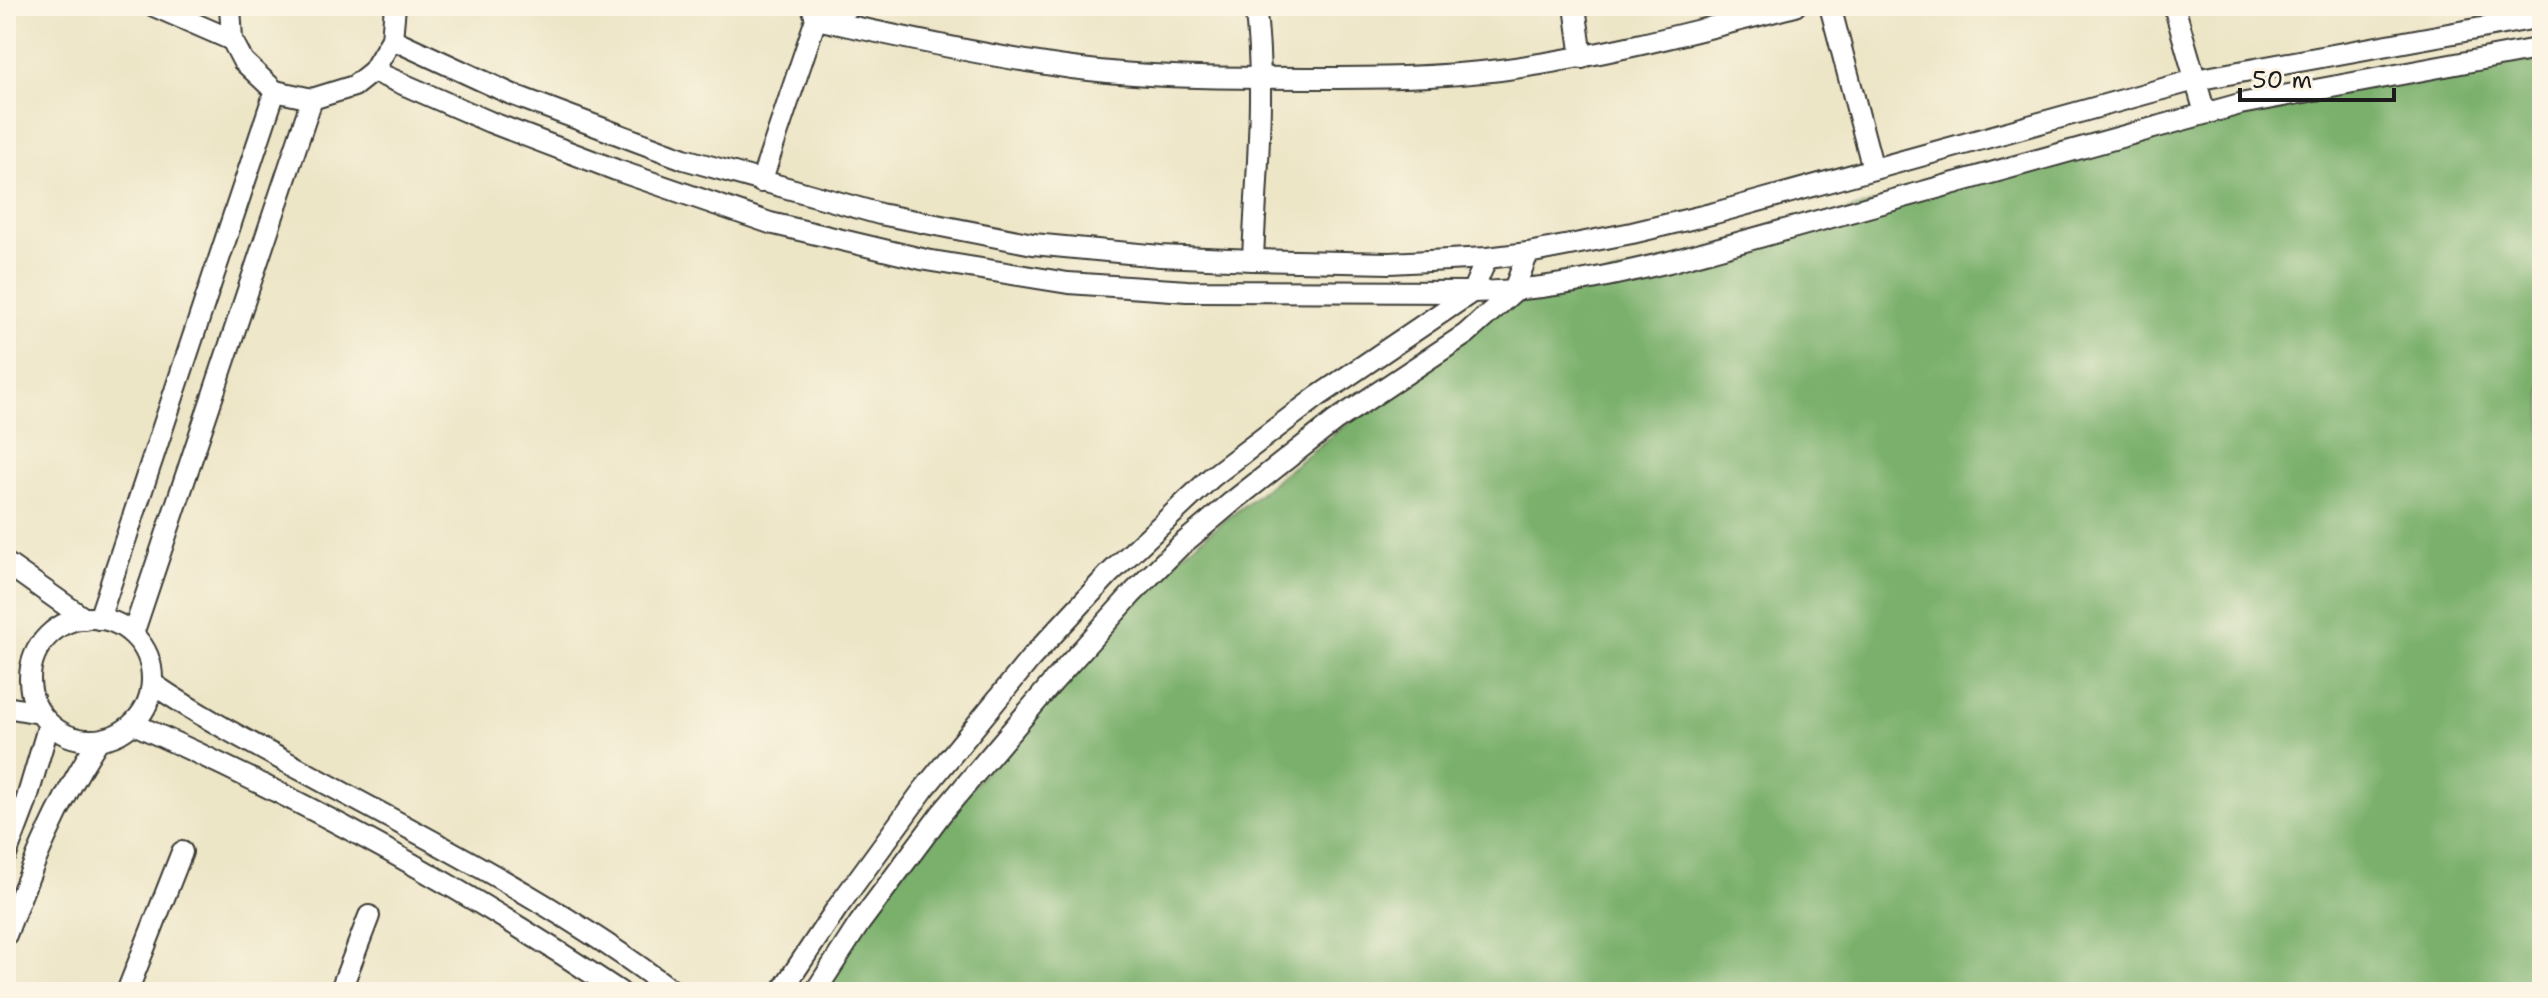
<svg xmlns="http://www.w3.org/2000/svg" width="2548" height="998" viewBox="0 0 2548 998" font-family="'Shantell Sans',sans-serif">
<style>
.forest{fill:#7ab06c;stroke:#4b6644;stroke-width:2}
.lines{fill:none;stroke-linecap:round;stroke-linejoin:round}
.minor-casing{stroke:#3b3a36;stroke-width:24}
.minor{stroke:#fff;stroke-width:20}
</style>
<rect width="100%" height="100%" fill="#fcf5e5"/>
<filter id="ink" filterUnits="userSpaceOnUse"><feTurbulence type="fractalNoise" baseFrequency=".0125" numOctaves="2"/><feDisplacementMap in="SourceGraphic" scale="16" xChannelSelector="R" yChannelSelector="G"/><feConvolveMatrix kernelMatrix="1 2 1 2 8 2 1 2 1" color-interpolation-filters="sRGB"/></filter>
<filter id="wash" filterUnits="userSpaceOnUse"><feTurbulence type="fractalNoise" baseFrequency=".006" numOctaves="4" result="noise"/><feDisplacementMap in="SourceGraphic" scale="32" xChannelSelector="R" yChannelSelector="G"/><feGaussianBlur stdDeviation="1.8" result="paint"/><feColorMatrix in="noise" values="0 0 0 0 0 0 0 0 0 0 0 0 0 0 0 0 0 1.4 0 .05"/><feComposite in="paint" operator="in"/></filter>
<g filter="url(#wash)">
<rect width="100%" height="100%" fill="#ece5c6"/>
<!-- forest -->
<polygon class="forest" points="2542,48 2542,992 815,992 859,924 1131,595 1513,292 1585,282 2205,113"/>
</g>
<g filter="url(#ink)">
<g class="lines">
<!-- minor casing -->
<g class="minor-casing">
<g id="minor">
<polyline points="154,6 232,40"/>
<polyline points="230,6 232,40 243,61 275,91 312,99 354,86 373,71 392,39 395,6"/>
<polyline points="1575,6 1582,58"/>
<polyline points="1830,6 1873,169"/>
<polyline points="2174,6 2205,113"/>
<path d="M 816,19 C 901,37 986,56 1072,68 C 1149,78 1229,78 1307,78 C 1371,78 1436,78 1500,70 C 1600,57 1697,31 1795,6"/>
<polyline points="816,19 851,6"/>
<polyline points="392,39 511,94 684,159 880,214 1033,244 1160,256 1253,260 1390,263 1487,258 1528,253 1632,233 1715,213 2195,80 2542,17"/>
<path d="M 373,71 L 490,122 L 616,170 L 770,223 L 926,260 L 1068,283 L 1187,291 L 1472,292 C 1541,291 1602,278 1669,262 L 2240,104 L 2542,48"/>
<polyline points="761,182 816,19 812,6"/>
<path d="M 1253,260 C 1256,177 1266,89 1255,6"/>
<polyline points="6,563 85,619"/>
<circle cx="91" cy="679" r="61"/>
<polyline points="99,619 275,91"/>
<polyline points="133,634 312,99"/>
<path d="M 153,684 C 201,717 253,744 305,772 C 431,841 560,905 674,992"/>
<polyline points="6,707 40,713"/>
<path d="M 134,724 C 303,799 466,889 620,992"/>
<polyline points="6,855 25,805 49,724"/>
<path d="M 6,935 C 31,868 58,802 98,741"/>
<polyline points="127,992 182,852"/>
<polyline points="340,992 369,916"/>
<polyline points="781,992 837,908 924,789 1031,658 1109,574 1212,477 1317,397 1472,292 1487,258"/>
<polyline points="815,992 859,924 941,814 1053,682 1131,595 1180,546 1232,502 1335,421 1466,334 1513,292 1528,253"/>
</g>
</g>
<!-- minor -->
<use href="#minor" class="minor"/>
</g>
</g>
<!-- margin -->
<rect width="2548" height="998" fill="none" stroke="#fcf5e5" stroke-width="32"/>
<!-- scale -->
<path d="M2240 88v12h154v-12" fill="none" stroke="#1c1c1c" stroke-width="4"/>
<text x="2252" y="88" font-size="24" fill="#1c1c1c" stroke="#fcf5e5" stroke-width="6" paint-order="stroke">50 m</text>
</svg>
